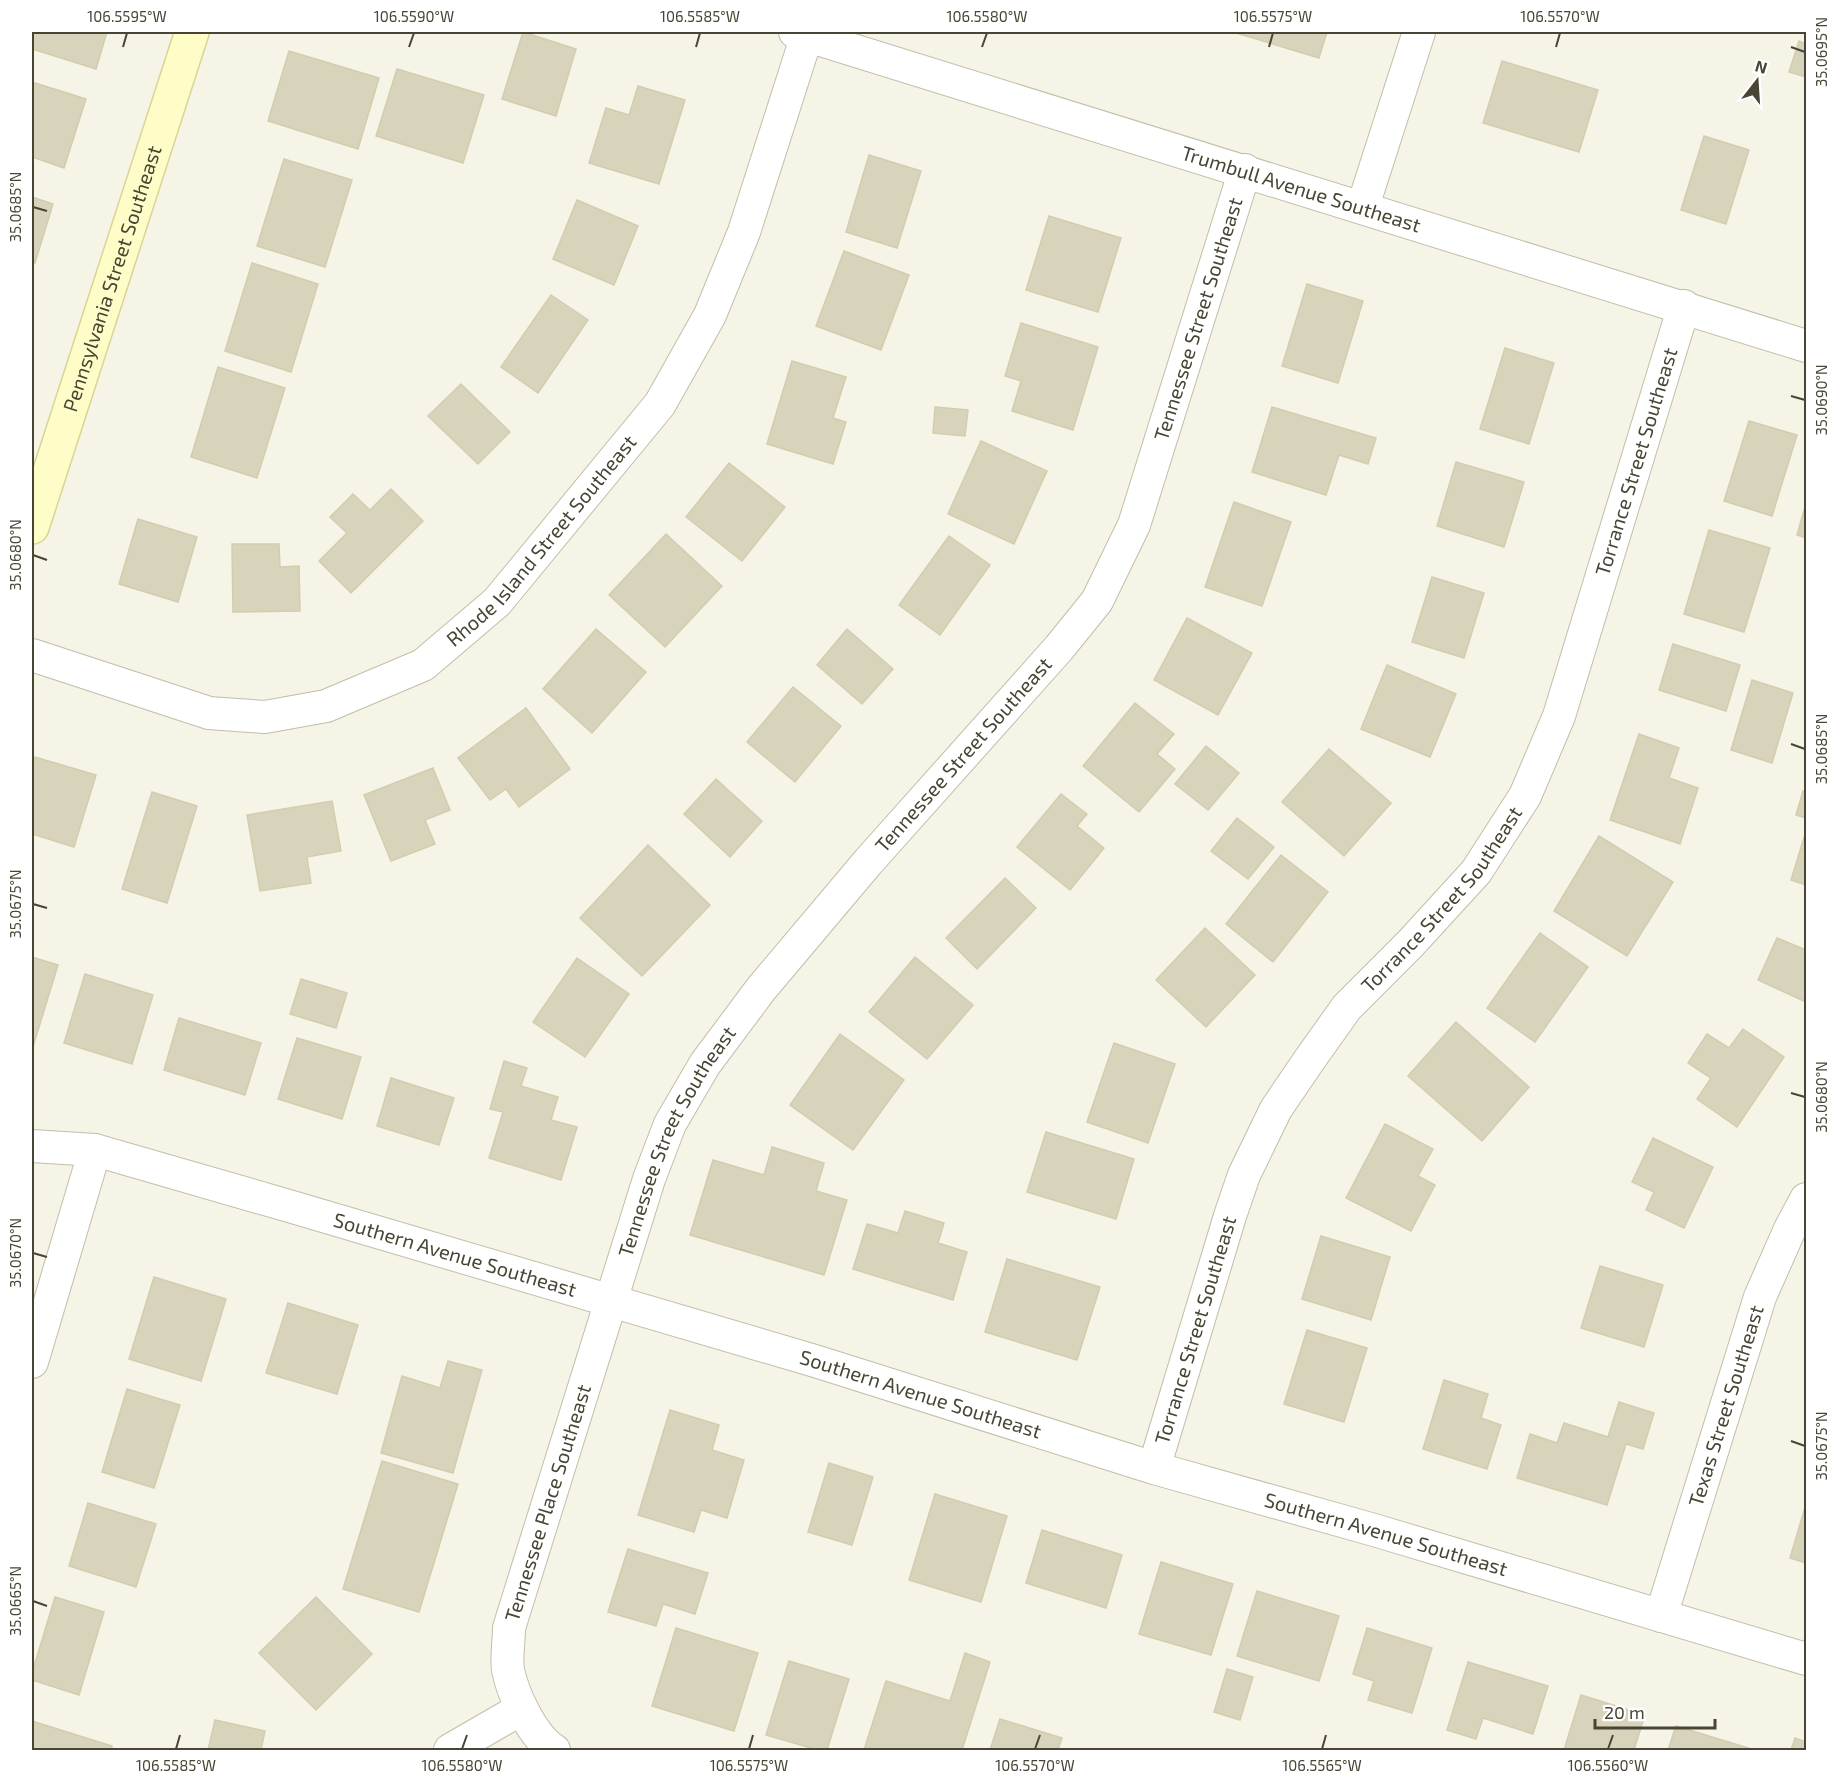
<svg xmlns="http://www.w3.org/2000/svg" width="1838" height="1782" viewBox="0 0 1838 1782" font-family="'Exo 2',sans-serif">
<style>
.building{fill:#d8d3bb;stroke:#d3cdae;stroke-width:1.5}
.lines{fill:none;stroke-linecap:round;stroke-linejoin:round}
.street-casing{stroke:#c1bea9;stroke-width:34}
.secondary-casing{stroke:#d9d593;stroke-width:36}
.street{stroke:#fff;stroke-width:32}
.secondary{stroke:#fffdc7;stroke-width:33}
.ticks{fill:none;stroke:#494535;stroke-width:2}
.labels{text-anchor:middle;stroke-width:6;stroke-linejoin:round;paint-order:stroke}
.street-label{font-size:20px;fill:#494535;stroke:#fff}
.neatline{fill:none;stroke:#494535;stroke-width:2}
.ticks-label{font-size:15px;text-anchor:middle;fill:#494535}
</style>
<rect width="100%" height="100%" fill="#f5f4e7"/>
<!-- building -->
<g class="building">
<polygon points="32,32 107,32 96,69 32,49"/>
<polygon points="523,32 576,49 556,116 502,99"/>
<polygon points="1233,32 1327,32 1319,58"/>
<polygon points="1799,41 1806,44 1806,77 1789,72"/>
<polygon points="289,51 379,78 358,149 268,121"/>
<polygon points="1502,61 1598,90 1579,152 1483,123"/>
<polygon points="397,69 484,95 463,163 376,136"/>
<polygon points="32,82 86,99 64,168 32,157"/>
<polygon points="638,86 685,100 659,184 589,163 606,108 629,115"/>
<polygon points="1704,136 1749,150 1726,224 1681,210"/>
<polygon points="869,155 921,171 897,248 846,232"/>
<polygon points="284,159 352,180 325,267 257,246"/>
<polygon points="32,197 53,204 35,263 32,262"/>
<polygon points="577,200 638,226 614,285 553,259"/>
<polygon points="1049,216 1121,238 1098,312 1026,290"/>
<polygon points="844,251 909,275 881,350 816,326"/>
<polygon points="252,263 318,284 291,372 225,351"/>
<polygon points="1307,284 1363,301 1338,383 1282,366"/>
<polygon points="551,295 588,320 538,393 501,367"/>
<polygon points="1021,323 1098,347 1073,430 1012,411 1021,381 1005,376"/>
<polygon points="1505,348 1554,363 1529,444 1480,429"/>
<polygon points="792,361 846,377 833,418 846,422 833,464 767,444"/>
<polygon points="218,367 285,388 257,478 191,457"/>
<polygon points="461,384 510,432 478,464 428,416"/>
<polygon points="935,407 968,410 965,436 933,433"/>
<polygon points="1272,407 1376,438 1368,464 1339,455 1326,495 1252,472"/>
<polygon points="1749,421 1797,435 1772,516 1724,501"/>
<polygon points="981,441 1047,471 1014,544 948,514"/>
<polygon points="1456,462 1524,482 1504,547 1437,526"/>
<polygon points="729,463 785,507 742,561 686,517"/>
<polygon points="391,489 423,521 351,593 319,561 347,533 330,517 353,494 370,510"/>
<polygon points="1234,502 1291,522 1262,606 1205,587"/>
<polygon points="1806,503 1806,538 1797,535"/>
<polygon points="138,519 197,537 178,602 119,584"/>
<polygon points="1709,530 1770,548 1744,632 1684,614"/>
<polygon points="666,534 722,586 665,647 609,595"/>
<polygon points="949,536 990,565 940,635 899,605"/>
<polygon points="232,544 279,544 280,567 299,566 300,611 233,612"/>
<polygon points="1432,577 1484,593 1464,658 1412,642"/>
<polygon points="1187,618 1252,653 1218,715 1154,680"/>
<polygon points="596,629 646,672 592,733 543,689"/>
<polygon points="847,629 893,669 862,704 817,665"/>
<polygon points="1673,644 1740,665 1726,711 1659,690"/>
<polygon points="1387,665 1456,694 1430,757 1361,729"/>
<polygon points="1752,680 1793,693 1772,763 1731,750"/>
<polygon points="793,687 841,726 795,782 747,742"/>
<polygon points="1135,703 1174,734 1157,754 1175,769 1139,812 1083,766"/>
<polygon points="526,708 570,769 519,807 506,789 490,800 458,758"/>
<polygon points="1639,734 1679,748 1669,778 1698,788 1680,844 1610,820"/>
<polygon points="1206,746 1239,773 1208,810 1175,784"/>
<polygon points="1329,749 1391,803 1344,856 1282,802"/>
<polygon points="35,757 96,775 74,847 32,834 32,769"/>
<polygon points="433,768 450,810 425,820 435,844 391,861 364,795"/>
<polygon points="716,779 762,821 730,857 684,814"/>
<polygon points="1803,791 1806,792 1806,818 1796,815"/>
<polygon points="152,792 197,806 167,903 122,889"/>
<polygon points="1061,794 1087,814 1077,826 1104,848 1070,890 1017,847"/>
<polygon points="332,801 341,851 307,857 311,883 260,891 247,815"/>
<polygon points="1237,818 1274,847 1248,879 1211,851"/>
<polygon points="1806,831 1806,885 1791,880"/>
<polygon points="1599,836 1673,882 1627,956 1554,911"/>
<polygon points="648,845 710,905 642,976 580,918"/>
<polygon points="1281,855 1328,892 1273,962 1226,924"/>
<polygon points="1005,878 1036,908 977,969 946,938"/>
<polygon points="1205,928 1255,975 1206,1027 1156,980"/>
<polygon points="1540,933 1588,967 1535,1042 1487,1008"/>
<polygon points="1777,938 1806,950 1806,1002 1758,980"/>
<polygon points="32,957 58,965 32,1050"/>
<polygon points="915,957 973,1005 927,1059 869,1012"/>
<polygon points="577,958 629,994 585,1057 533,1022"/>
<polygon points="85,974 153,995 132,1064 64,1043"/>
<polygon points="301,979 347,993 336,1028 290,1014"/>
<polygon points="179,1018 261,1043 245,1095 164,1070"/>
<polygon points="1456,1022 1529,1087 1482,1141 1408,1076"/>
<polygon points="1743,1029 1784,1057 1737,1127 1697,1099 1711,1078 1688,1063 1707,1034 1729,1048"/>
<polygon points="840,1034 904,1080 853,1150 790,1105"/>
<polygon points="297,1038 361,1057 342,1119 278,1099"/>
<polygon points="1114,1043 1175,1064 1148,1143 1087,1122"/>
<polygon points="504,1061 527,1068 521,1086 558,1097 551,1120 577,1127 561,1180 489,1158 503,1112 490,1109"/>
<polygon points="391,1078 454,1098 439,1145 377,1126"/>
<polygon points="1385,1124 1433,1149 1418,1176 1435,1185 1411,1231 1346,1198"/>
<polygon points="1046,1132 1134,1159 1116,1219 1027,1192"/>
<polygon points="1653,1138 1713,1167 1684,1228 1646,1210 1654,1192 1632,1182"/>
<polygon points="772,1147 824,1163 816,1191 847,1200 824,1275 690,1235 713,1160 764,1175"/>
<polygon points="905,1211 944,1223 938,1243 967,1252 953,1300 853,1269 867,1224 898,1233"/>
<polygon points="1321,1236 1390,1257 1371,1320 1302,1299"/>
<polygon points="1007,1259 1100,1287 1077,1360 985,1332"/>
<polygon points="1600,1266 1663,1285 1644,1347 1581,1328"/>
<polygon points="154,1277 226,1299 201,1381 129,1359"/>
<polygon points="288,1303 358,1325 337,1394 266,1373"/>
<polygon points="1307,1330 1367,1348 1344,1422 1284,1404"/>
<polygon points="448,1361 482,1370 453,1473 381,1453 402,1376 440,1388"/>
<polygon points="1444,1380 1488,1394 1481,1418 1501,1425 1487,1469 1423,1449"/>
<polygon points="127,1389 180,1405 154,1488 102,1472"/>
<polygon points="1619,1402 1654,1413 1643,1449 1626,1444 1607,1505 1517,1478 1530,1434 1557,1443 1564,1423 1608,1437"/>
<polygon points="670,1410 719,1425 712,1450 744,1460 727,1518 701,1510 694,1532 638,1515"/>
<polygon points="382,1461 458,1484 419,1612 343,1589"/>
<polygon points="829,1463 873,1477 852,1545 808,1532"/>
<polygon points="935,1494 1007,1516 981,1602 909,1580"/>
<polygon points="88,1503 156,1524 136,1587 69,1566"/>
<polygon points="1806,1504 1806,1563 1790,1558"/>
<polygon points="1042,1530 1122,1555 1106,1608 1026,1583"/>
<polygon points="628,1549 708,1573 695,1614 663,1604 656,1626 608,1612"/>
<polygon points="1161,1562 1233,1584 1211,1655 1139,1634"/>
<polygon points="1257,1591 1339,1616 1319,1681 1237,1656"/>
<polygon points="55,1597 104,1612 79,1695 32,1680 32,1673"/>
<polygon points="316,1597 372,1654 316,1710 259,1653"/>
<polygon points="676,1628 758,1653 734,1731 652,1706"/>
<polygon points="1367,1628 1432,1648 1412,1713 1368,1700 1374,1681 1353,1674"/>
<polygon points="965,1653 990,1662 962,1750 864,1750 886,1681 950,1701"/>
<polygon points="789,1661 849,1679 827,1750 818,1750 766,1735"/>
<polygon points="1468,1662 1548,1686 1533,1734 1483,1718 1476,1739 1447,1730"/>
<polygon points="1227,1669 1253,1677 1240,1720 1214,1712"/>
<polygon points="1581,1695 1645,1715 1634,1750 1564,1750"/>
<polygon points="1000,1719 1062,1738 1058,1750 990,1750"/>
<polygon points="215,1720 265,1731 261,1750 208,1750"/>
<polygon points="32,1721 112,1746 111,1750 32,1750"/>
<polygon points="1676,1726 1752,1749 1751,1750 1668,1750"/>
<polygon points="1795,1738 1806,1742 1806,1750 1791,1750"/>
</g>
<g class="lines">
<!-- street casing -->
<g class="street-casing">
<g id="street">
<path id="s1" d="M 795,32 L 1806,346"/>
<polyline points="1363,206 1419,32"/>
<path id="s2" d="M 32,655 L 209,713 L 265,717 L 326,706 L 423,665 L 497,602 L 660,404 L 710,315 L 744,232 L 808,32"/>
<path id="s3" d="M 32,1146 L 95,1150 L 289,1206 L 815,1361 L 1154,1468 L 1374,1530 L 1806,1659"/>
<polyline points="32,1362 95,1150"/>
<path id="s4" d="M 1154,1468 L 1230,1216 L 1244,1175 L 1276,1109 L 1310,1059 L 1347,1007 L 1411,943 L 1476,872 L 1525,796 L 1559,716 L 1684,306"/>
<path id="s5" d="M 1661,1616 L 1760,1297 L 1790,1229 L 1806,1199"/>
<polyline points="450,1750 521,1709"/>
<path id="s6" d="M 554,1750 C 533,1737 513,1695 508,1670 C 506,1657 509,1642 509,1628 L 649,1179 L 670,1124 L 705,1064 L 761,989 L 868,862 L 1059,648 L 1097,601 L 1134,525 L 1245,170"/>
</g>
</g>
<!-- secondary casing -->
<g class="secondary-casing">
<g id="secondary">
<path id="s7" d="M 32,527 L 192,32"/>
</g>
</g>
<!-- street -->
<use href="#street" class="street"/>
<!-- secondary -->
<use href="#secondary" class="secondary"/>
</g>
<!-- ticks -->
<path class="ticks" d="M 123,47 L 127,33M 409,47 L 414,33M 696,47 L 700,33M 982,47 L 987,33M 1269,47 L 1273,33M 1556,47 L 1560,33M 1791,47 L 1805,52M 33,207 L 47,211M 1791,396 L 1805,400M 33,555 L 47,560M 1791,744 L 1805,749M 33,904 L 47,908M 1791,1093 L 1805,1097M 33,1253 L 47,1257M 1791,1441 L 1805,1446M 33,1601 L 47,1606M 176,1749 L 180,1735M 462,1749 L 467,1735M 749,1749 L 753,1735M 1035,1749 L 1040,1735M 1322,1749 L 1326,1735M 1608,1749 L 1613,1735"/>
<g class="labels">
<!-- street labels -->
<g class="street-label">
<text dy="7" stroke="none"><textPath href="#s1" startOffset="530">Trumbull Avenue Southeast</textPath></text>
<text dy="7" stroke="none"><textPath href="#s7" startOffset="261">Pennsylvania Street Southeast</textPath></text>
<text dy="7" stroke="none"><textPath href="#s6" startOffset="1642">Tennessee Street Southeast</textPath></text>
<text dy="7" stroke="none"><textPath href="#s4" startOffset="1134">Torrance Street Southeast</textPath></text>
<text dy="7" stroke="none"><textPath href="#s2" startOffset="582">Rhode Island Street Southeast</textPath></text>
<text dy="7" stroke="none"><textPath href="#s6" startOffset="1138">Tennessee Street Southeast</textPath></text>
<text dy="7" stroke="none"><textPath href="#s4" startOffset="648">Torrance Street Southeast</textPath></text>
<text dy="7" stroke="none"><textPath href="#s6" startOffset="652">Tennessee Street Southeast</textPath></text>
<text dy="7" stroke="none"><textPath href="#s3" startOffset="438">Southern Avenue Southeast</textPath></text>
<text dy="7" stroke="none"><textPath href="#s4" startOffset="144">Torrance Street Southeast</textPath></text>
<text dy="7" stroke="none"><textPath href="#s3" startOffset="924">Southern Avenue Southeast</textPath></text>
<text dy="7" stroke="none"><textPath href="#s5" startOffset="220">Texas Street Southeast</textPath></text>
<text dy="7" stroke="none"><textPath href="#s6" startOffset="267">Tennessee Place Southeast</textPath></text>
<text dy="7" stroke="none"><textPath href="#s3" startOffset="1410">Southern Avenue Southeast</textPath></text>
</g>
</g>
<!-- border -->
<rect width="1838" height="1782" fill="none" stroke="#ffffff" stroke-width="66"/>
<!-- north arrow -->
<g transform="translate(1757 81) rotate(17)" stroke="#ffffff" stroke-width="4.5" paint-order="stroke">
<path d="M0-4.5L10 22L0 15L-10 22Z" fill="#494535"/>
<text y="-9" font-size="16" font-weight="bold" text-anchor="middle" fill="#494535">N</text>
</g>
<!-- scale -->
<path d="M1595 1719v9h120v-9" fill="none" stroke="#494535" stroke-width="3"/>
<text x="1604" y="1719" font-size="18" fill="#494535" stroke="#ffffff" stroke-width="4.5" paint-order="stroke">20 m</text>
<rect x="33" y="33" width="1772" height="1716" class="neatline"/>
<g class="ticks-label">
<text x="127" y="22">106.5595°W</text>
<text x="414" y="22">106.5590°W</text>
<text x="700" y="22">106.5585°W</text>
<text x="987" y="22">106.5580°W</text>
<text x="1273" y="22">106.5575°W</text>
<text x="1560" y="22">106.5570°W</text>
<text transform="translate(1822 52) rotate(-90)" y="5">35.0695°N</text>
<text transform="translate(16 207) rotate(-90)" y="5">35.0685°N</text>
<text transform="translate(1822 400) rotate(-90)" y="5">35.0690°N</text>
<text transform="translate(16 555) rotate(-90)" y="5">35.0680°N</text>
<text transform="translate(1822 749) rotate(-90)" y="5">35.0685°N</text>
<text transform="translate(16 904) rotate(-90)" y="5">35.0675°N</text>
<text transform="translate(1822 1097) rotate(-90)" y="5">35.0680°N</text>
<text transform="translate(16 1253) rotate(-90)" y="5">35.0670°N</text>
<text transform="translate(1822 1446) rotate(-90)" y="5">35.0675°N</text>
<text transform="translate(16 1601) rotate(-90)" y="5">35.0665°N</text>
<text x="176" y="1771">106.5585°W</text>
<text x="462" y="1771">106.5580°W</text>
<text x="749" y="1771">106.5575°W</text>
<text x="1035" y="1771">106.5570°W</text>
<text x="1322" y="1771">106.5565°W</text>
<text x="1608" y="1771">106.5560°W</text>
</g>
</svg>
